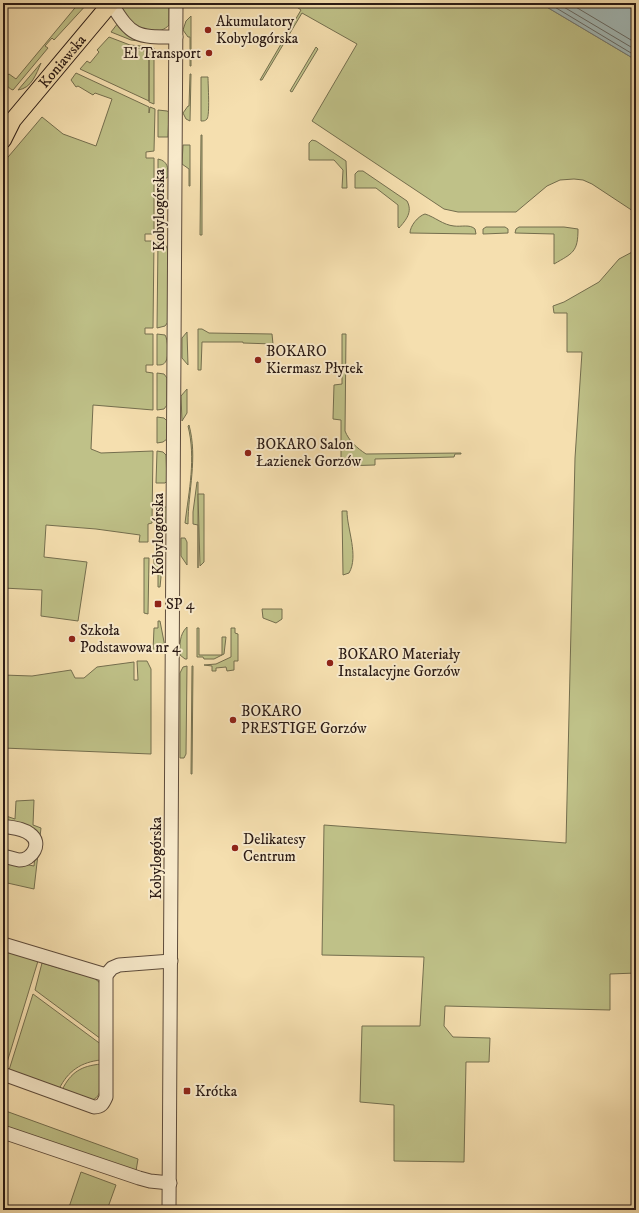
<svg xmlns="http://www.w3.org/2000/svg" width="639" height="1213" viewBox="0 0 639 1213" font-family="'IM FELL DW Pica',serif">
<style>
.green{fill:#bfc188;stroke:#746e4e}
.water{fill:#a2b9b7;stroke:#727976}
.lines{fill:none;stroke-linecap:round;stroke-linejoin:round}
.shore{stroke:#666a66;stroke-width:1}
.minor-casing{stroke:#5d4b3b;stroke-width:15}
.major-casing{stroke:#2a1a14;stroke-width:18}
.minor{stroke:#f8eacb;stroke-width:13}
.major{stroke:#f5dfaf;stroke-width:16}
.poi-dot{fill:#8f2418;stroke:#f8eacb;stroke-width:1.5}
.labels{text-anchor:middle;stroke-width:4;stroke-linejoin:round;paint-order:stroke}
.poi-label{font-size:15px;fill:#2a1a14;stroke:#f8eacb;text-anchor:start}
.street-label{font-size:15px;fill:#2a1a14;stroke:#f8eacb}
</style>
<rect width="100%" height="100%" fill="#f5dfaf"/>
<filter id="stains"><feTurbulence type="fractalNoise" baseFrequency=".005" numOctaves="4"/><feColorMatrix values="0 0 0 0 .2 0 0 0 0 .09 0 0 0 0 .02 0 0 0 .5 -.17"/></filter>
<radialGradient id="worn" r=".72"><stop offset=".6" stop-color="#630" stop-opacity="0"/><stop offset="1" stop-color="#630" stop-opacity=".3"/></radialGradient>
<!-- green -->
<g class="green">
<path d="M 79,3 L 88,3 L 54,40 L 52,38 L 45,46 L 48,48 L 13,90 C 7,88 4,82 6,76 L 9,74 L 16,79 Z"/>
<path d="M 124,3 L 169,3 L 169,25 C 160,35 147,30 136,28 L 122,10 Z"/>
<polygon points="291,3 540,3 636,60 636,213 592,184 583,180 574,179 560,180 547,186 516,212 458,212 444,209 312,121 357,44 302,13 262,80 260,80 301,10"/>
<polygon points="191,16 191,66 190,66 190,37 188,37 183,30 186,21"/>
<polygon points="118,23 154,43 131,40 111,32"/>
<polygon points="109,37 130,45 152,47 154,48 154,104 149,102 149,53 133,46 149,53 149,101 80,69 87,61 90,63 99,52 97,50"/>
<polygon points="316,47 318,49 292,92 290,91"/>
<path d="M 41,63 C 36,74 32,88 18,90 Z"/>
<polygon points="76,73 149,107 149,113 150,107 155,109 154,151 146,152 146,158 154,158 154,234 145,234 145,241 154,241 153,328 145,328 145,334 153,334 153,365 146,365 146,372 153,373 153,410 93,405 91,449 101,453 153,451 152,523 148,524 148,542 139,542 140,535 96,529 46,525 44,557 87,562 78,621 41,616 42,590 3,588 3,163 42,117 63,134 96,146 112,99 95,93 93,95 78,86 76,87 71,80"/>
<polygon points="190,74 191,74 190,121 186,119 183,113 188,106 189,106"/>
<path d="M 201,77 L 208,77 C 208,84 210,115 207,119 C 205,121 204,121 201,121 Z"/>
<polygon points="158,110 167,111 169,112 168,137 158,137"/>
<polygon points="201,135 202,135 202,235 200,235"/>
<polygon points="312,140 316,141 346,161 347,188 342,188 343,170 334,160 309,160 309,143"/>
<polygon points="183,145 190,145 190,186 189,186 189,169 182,164"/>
<path d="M 158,159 C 168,161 168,168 168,176 L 167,178 L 158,178 Z"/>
<path d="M 358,171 L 363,171 L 407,201 C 413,212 406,220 399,228 L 398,227 L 398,205 L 376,188 L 355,188 L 355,174 Z"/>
<path d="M 425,214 C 435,217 443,225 454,226 C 461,227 470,224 475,229 L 476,234 L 410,233 C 410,226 418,216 425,214 Z"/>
<polygon points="486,227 505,227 508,229 508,233 483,234 483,229"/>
<path d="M 519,227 L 564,227 L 578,229 C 578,252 573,253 554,264 L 554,234 L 515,233 L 516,229 Z"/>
<polygon points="158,241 165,244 168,250 168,322 165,326 157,328"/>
<polygon points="636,250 636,973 610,974 610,1010 445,1006 444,1026 453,1037 490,1038 489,1062 466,1062 464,1162 394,1161 394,1105 360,1102 362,1026 420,1026 424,957 322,955 324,825 566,843 575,458 582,352 567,352 567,313 554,313 553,306 564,302 599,282 619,259"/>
<polygon points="198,329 202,329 209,333 272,334 273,344 243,343 243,342 202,342 201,370 198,370"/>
<polygon points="187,332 188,365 182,358 182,338"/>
<path d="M 157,334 L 165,335 C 168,339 169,357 166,361 C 164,365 161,365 157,365 Z"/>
<path d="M 342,334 L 346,334 L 345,431 C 349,441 357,448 366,454 L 461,453 L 461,454 L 455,454 L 454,457 L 375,459 L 375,465 L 341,466 L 341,420 L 333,419 L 333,418 L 334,385 L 342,384 Z"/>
<polygon points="157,373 164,374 167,378 167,405 164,409 157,410"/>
<polygon points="187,389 187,413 182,421 181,396"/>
<polygon points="157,417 164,418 167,421 167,439 163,442 157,443"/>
<path d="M 189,425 C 198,458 188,491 188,524 L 185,523 C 189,491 196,458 188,426 Z"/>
<polygon points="157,451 163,452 166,455 167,481 165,483 156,483"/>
<polygon points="197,482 198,482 198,568 198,525 193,524 193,512"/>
<polygon points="198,494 204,494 204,562 200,566"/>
<polygon points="156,507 167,507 166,524 156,524"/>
<path d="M 342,511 L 347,511 C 347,529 359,556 349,573 L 343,575 Z"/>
<polygon points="181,538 185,538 187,542 187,565 181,556"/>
<polygon points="154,555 162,556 163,557 160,587 158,587 158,573 154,573"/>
<polygon points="144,558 149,558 148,614 144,613"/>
<polygon points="262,609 282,609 282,619 276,623 263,618"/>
<polygon points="158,621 160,621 165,647 161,650 153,651 154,628 158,628"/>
<path d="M 187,627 L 187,659 L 185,659 L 180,655 C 180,644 179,635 187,627 Z"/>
<polygon points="197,628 199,628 199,655 222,655 222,637 226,637 224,654 214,659 204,659 203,657 197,657"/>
<polygon points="231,628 235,628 235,633 238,634 238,661 234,661 234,670 227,671 226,667 216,668 216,671 212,671 212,666 204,665 216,664 231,657"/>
<polygon points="137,661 147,661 151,669 151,754 3,748 3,675 32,676 71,670 75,678 84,678 97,667 134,662 134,680 138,680"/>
<polygon points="187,666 186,754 184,758 180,758 180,673 183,667"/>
<polygon points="192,666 193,666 192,774 191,774"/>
<polygon points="34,800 33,825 41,828 34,889 3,882 3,860 34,866 37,833 3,825 3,815 15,819 16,801"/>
<polygon points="3,950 38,961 5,1069 3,1068"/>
<polygon points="42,963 94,978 99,982 101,987 101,1039 35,990"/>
<path d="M 33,994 L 102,1045 L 101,1060 C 81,1062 68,1071 59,1089 L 9,1070 Z"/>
<path d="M 101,1064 C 100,1075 105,1096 92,1100 L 62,1090 C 71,1072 81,1066 101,1064 Z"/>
<polygon points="3,1110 138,1159 136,1171 3,1126"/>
<polygon points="81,1172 116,1185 107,1210 68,1210"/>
</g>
<!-- water -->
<polygon class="water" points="540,3 636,3 636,60"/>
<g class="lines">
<!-- shore -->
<g class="shore">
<polyline points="548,3 636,56"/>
<polyline points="557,3 636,50"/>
<polyline points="569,3 636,43"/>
</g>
<!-- minor casing -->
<g class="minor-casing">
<g id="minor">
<path d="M 111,3 C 132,38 137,37 176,37"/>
<path d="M 3,826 C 12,828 23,828 30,834 C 43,843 32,860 19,860 C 14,859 8,857 3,856"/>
<path d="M 3,944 L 106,975 L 106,1097 C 103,1104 101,1107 94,1107 L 3,1074"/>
<polyline points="106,975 112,968 119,965 171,961"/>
<polyline points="3,1132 139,1178 150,1181 170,1183"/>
<polyline points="169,1210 176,3"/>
</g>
</g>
<!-- major casing -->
<g class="major-casing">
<g id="major">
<path id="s1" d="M 3,140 L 13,120 L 111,3"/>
</g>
</g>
<!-- minor -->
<use href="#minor" class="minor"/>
<!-- major -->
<use href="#major" class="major"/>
</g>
<!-- markers -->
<g class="poi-dot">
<circle cx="208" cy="30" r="4"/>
<circle cx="209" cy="53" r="4"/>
<circle cx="258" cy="360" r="4"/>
<circle cx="248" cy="453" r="4"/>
<rect x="154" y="600" width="8" height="8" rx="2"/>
<circle cx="72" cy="639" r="4"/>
<circle cx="330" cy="663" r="4"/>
<circle cx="233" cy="720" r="4"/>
<circle cx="235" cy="848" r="4"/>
<rect x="183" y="1087" width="8" height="8" rx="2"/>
</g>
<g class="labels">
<!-- poi labels -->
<g class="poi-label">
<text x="216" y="26">Akumulatory<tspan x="216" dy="17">Kobylogórska</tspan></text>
<text x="201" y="58" text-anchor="end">El Transport</text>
<text x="266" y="356">BOKARO<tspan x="266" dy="17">Kiermasz Płytek</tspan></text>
<text x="256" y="449">BOKARO Salon<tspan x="256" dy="17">Łazienek Gorzów</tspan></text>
<text x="166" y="609">SP 4</text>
<text x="80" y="635">Szkoła<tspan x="80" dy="17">Podstawowa nr 4</tspan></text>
<text x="338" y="659">BOKARO Materiały<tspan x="338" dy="17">Instalacyjne Gorzów</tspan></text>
<text x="241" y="716">BOKARO<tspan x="241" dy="17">PRESTIGE Gorzów</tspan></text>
<text x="243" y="844">Delikatesy<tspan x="243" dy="17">Centrum</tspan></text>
<text x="195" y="1096">Krótka</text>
</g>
<!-- street labels -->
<g class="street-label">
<text dy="5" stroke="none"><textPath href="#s1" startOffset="99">Koniawska</textPath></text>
<text transform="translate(159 210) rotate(-90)" y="5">Kobylogórska</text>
<text transform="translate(158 534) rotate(-90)" y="5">Kobylogórska</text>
<text transform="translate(156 858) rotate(-90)" y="5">Kobylogórska</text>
</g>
</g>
<!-- margin -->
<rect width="639" height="1213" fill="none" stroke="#f5dfaf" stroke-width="16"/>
<rect x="4" y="4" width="631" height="1205" fill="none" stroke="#2a1a14" stroke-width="2"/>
<rect x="8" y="8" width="623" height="1197" fill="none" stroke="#2a1a14"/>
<rect width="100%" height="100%" filter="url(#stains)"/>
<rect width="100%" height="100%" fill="url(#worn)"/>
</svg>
